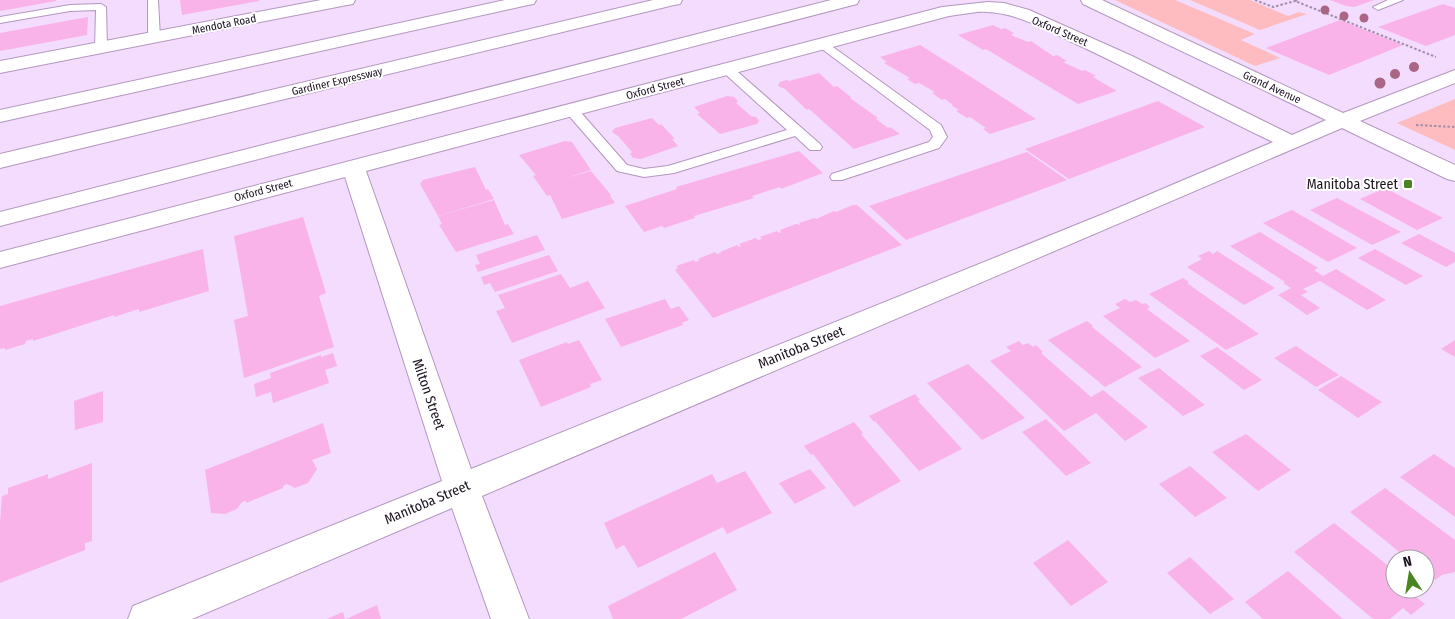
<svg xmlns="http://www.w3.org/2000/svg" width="1455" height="619" viewBox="0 0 1455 619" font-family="'Fira Sans Condensed',sans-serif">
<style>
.green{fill:#febcc0}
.building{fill:#f9b3e9}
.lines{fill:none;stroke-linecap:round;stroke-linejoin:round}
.service-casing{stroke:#b297be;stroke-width:2}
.minor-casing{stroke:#b297be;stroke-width:2}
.motorway-casing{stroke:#b297be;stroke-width:2}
.path{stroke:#a18fa9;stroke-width:2;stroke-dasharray:2.5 2;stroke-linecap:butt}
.service{fill:#fff;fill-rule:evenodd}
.minor{fill:#fff;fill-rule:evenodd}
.motorway{fill:#fff;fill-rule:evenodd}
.tree{fill:#ab6585}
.poi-dot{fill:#4b8522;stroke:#fff;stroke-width:2}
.labels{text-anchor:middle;stroke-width:4;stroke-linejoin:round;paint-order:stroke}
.far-street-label{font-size:11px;fill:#1c1220;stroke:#fff}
.poi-label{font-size:14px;fill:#1c1220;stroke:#fff;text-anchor:end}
.street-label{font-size:14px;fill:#1c1220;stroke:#fff}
</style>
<rect width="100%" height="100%" fill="#f3dcfd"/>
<!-- green -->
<g class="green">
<polygon points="1115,0 1175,0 1255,34 1241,40 1280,58 1255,66"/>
<polygon points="1190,0 1250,0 1288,16 1299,12 1307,14 1260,30"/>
<polygon points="1455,99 1455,150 1397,123"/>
</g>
<!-- building -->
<g class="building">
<polygon points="0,0 56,0 56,1 0,11"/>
<polygon points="180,0 259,0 259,1 182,15"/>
<polygon points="1330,0 1374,0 1354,7 1346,6"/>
<polygon points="1443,4 1455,8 1455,35 1426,46 1378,27"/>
<polygon points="88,17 87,35 0,51 0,33"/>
<polygon points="1340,20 1403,45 1329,75 1266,48"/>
<polygon points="993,25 1001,29 1005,28 1014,33 1011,35 1018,38 1028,42 1031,41 1053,56 1057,55 1067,61 1063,62 1082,71 1085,70 1096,76 1093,77 1117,91 1078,104 986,49 983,50 958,35"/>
<polygon points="920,45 968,75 1036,119 990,134 983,129 986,128 970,117 967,118 956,111 959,110 951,105 953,105 945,99 942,100 932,93 935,92 928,88 919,83 915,84 907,79 910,78 884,63 887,62 880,57"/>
<polygon points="819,73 834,87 837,86 852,98 850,98 878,118 876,119 888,128 890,127 900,134 854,149 809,109 807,110 785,89 778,86 780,82 786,80 789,81"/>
<polygon points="727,96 734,97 738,101 736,103 751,116 756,117 759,121 757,124 720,134 697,114 700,113 694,107"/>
<polygon points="1158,101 1205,127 1069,179 1025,149"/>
<polygon points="652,118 659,125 661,124 675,139 672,139 678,146 641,159 633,158 630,154 632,152 618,136 612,132 615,128"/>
<polygon points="565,141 572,142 591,170 566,178 591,171 611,195 610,196 615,203 562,219 550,195 547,196 533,176 536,175 519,155"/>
<polygon points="799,151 823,173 781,189 780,187 752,196 754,198 694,216 695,218 664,228 662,226 644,232 625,206 677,189 676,187"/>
<polygon points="1027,152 1067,180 906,240 869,206"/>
<polygon points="475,167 486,190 488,189 494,199 438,216 420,184 423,180"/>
<polygon points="1385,188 1443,218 1417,230 1360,199"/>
<polygon points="1337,198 1401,232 1372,245 1310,210"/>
<polygon points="494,200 505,225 508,224 514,234 456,252 439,225 442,224 438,216"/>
<polygon points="853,205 857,205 902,245 713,318 675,270 678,268 676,266 694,260 695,262 699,261 698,259 715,252 717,254 721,253 720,252 737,245 739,247 741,246 739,244 756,238 758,240 762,239 760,237 777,231 779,233 781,232 780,230 796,224 801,225 799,223 815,218 816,219 834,211 836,212"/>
<polygon points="1292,210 1357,248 1328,262 1263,223"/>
<polygon points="303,217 326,293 319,296 334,347 244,378 234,320 248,316 234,236"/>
<polygon points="1260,232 1318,268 1314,270 1323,276 1336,269 1386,300 1367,310 1320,281 1303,289 1308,292 1301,295 1320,308 1307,315 1278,295 1291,288 1283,283 1285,282 1230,246"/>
<polygon points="1419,234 1455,253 1455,262 1446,267 1401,243"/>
<polygon points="537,235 545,250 478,272 475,265 480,264 476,255"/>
<polygon points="203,249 209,291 139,312 139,309 114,317 114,315 33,341 33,339 26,341 25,344 5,350 5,348 0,349 0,306"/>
<polygon points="1375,249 1423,276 1406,285 1358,258"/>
<polygon points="1209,251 1213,254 1217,251 1275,288 1244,305 1187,267 1202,259 1198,256"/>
<polygon points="549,255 558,271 495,292 490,283 484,285 481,277"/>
<polygon points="561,274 570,288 588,281 605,308 512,343 496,311 505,308 498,295"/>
<polygon points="1183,278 1189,282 1187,283 1259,334 1226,350 1149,294"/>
<polygon points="665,299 671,309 679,306 689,320 682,323 683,325 621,347 605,319"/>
<polygon points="1125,299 1130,302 1136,300 1142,304 1145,303 1150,307 1147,309 1190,341 1155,358 1103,316 1120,308 1115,304"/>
<polygon points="1087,321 1093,326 1092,327 1142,367 1105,387 1048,340"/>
<polygon points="579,340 602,380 590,384 591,387 541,407 519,360 567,342 568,344"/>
<polygon points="1455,340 1455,357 1441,349"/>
<polygon points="1019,341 1023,345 1028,343 1033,347 1036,345 1043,352 1041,353 1091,397 1103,390 1148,427 1125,441 1096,413 1064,431 990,361 1011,351 1006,347"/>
<polygon points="1296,346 1339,375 1316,387 1274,358"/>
<polygon points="1217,347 1262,380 1244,390 1200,356"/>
<polygon points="333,353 337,366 325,370 329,383 273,403 271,392 256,397 254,384 271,378 270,373 321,355 321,357"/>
<polygon points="968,364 1025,418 982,440 927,383"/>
<polygon points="1159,368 1205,405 1183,416 1138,378"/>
<polygon points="1341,376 1382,402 1358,418 1318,390"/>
<polygon points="103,391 103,422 75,430 74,401"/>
<polygon points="915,394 920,400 918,401 962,449 919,471 875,421 874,422 869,416"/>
<polygon points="1046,419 1091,463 1066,476 1022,432"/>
<polygon points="854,422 863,433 861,434 901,481 854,507 813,454 811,455 804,446"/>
<polygon points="323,423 331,453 312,460 317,469 308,483 295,488 287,484 283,486 283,488 246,503 246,501 242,502 237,509 225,514 211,513 205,470"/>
<polygon points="1246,434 1291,470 1258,491 1212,452"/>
<polygon points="1434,454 1455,468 1455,517 1400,477"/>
<polygon points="92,463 92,541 85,543 85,550 0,583 0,523 2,496 8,494 8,488 48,474 48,479"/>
<polygon points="1190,466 1227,498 1195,517 1159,484"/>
<polygon points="810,469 826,488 795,504 779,483"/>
<polygon points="745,471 772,513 727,534 723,527 638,568 624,545 616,549 604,523 712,474 717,483"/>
<polygon points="1385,488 1455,540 1455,572 1442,575 1435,580 1425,572 1425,559 1408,559 1350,512"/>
<polygon points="1334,523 1395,571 1395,589 1418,589 1420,591 1415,596 1425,604 1411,615 1403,608 1390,619 1373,619 1294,552"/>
<polygon points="1068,540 1108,582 1071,606 1033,563"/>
<polygon points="715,552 737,590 681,619 613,619 608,606"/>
<polygon points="1190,557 1234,599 1210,614 1167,573"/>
<polygon points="1288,571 1343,619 1263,619 1245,602"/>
<polygon points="377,605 381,619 346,619"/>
<polygon points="343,612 345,619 327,619"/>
</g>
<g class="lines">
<!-- service casing -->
<g class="service-casing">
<g id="service">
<polygon points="148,0 158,0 160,38 154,41 148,38"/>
<polygon points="1388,0 1403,0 1378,10 1373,7"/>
<polygon points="101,4 106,7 107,48 101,51 95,48 96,10 70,11 0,23 0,17 70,5"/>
<polygon points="822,41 826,42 941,125 947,137 939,148 842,180 832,180 830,177 832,174 929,142 933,137 930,130 818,46 816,44"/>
<polygon points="727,65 731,66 820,144 822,147 820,150 810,150 795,136 674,173 644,177 617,171 564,110 571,106 576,107 627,165 644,169 668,166 787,130 723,72 721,69 723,66"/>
</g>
</g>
<!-- minor casing -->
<g class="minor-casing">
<g id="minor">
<polygon points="321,0 355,0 353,4 347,5 0,73 0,61"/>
<path d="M 1081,0 L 1102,0 L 1343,113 L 1455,70 L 1455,83 L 1360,121 L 1455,165 L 1455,181 L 1447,179 L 1342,128 L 482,496 L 529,619 L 491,619 L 452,508 L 192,619 L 128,619 L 133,606 L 442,481 L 345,177 L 0,268 L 0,252 L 942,7 L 988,2 L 1004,3 L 1029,10 L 1132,56 L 1292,135 L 1326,120 L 1083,4 ZM 977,12 C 1013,10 1044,29 1076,44 C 1143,75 1207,111 1273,142 L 1113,210 L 471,469 L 366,171 L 949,16 Z"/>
</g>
</g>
<!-- motorway casing -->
<g class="motorway-casing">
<g id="motorway">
<polygon points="505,0 536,0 534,4 528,5 0,122 0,110"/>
<polygon points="653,0 682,0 680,4 674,5 0,168 0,154"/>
<polygon points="831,0 859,0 857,4 0,226 0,212"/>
</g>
</g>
<!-- path -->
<g class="path">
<polyline points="1255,0 1273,7 1295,1"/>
<polyline points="1297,0 1295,1 1436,57"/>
<polyline points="1416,125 1455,127"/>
</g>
<!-- service -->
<use href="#service" class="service"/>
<!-- minor -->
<use href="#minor" class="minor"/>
<!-- motorway -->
<use href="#motorway" class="motorway"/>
</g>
<!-- trees -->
<g class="tree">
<circle cx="1325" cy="10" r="4.5"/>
<circle cx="1344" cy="16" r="4.5"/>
<circle cx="1364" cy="18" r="4.5"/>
<circle cx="1414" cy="67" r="5"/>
<circle cx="1395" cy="74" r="5"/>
<circle cx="1380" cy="83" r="5.5"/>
</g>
<!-- markers -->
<rect class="poi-dot" x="1403" y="179" width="10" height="10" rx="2.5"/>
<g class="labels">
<!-- far-street labels -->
<g class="far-street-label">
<text transform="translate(224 24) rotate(-11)" y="4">Mendota Road</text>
<text transform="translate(1060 31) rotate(23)" y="4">Oxford Street</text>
<text transform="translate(337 81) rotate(-13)" y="4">Gardiner Expressway</text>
<text transform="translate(1272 87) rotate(25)" y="4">Grand Avenue</text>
<text transform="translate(655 88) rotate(-15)" y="4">Oxford Street</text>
<text transform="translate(263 190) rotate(-15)" y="4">Oxford Street</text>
</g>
<!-- poi labels -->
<g class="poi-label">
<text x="1398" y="189">Manitoba Street</text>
</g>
<!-- street labels -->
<g class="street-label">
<text transform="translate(801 347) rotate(-22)" y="5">Manitoba Street</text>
<text transform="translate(429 394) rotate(71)" y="5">Milton Street</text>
<text transform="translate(427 502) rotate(-23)" y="5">Manitoba Street</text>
</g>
</g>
<!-- north arrow -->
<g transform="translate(1410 574) rotate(348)"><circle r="24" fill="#ffffff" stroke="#a4a0a6"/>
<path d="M0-4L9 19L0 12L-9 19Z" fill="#4b8522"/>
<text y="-8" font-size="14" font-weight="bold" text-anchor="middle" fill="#1c1220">N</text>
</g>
</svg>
